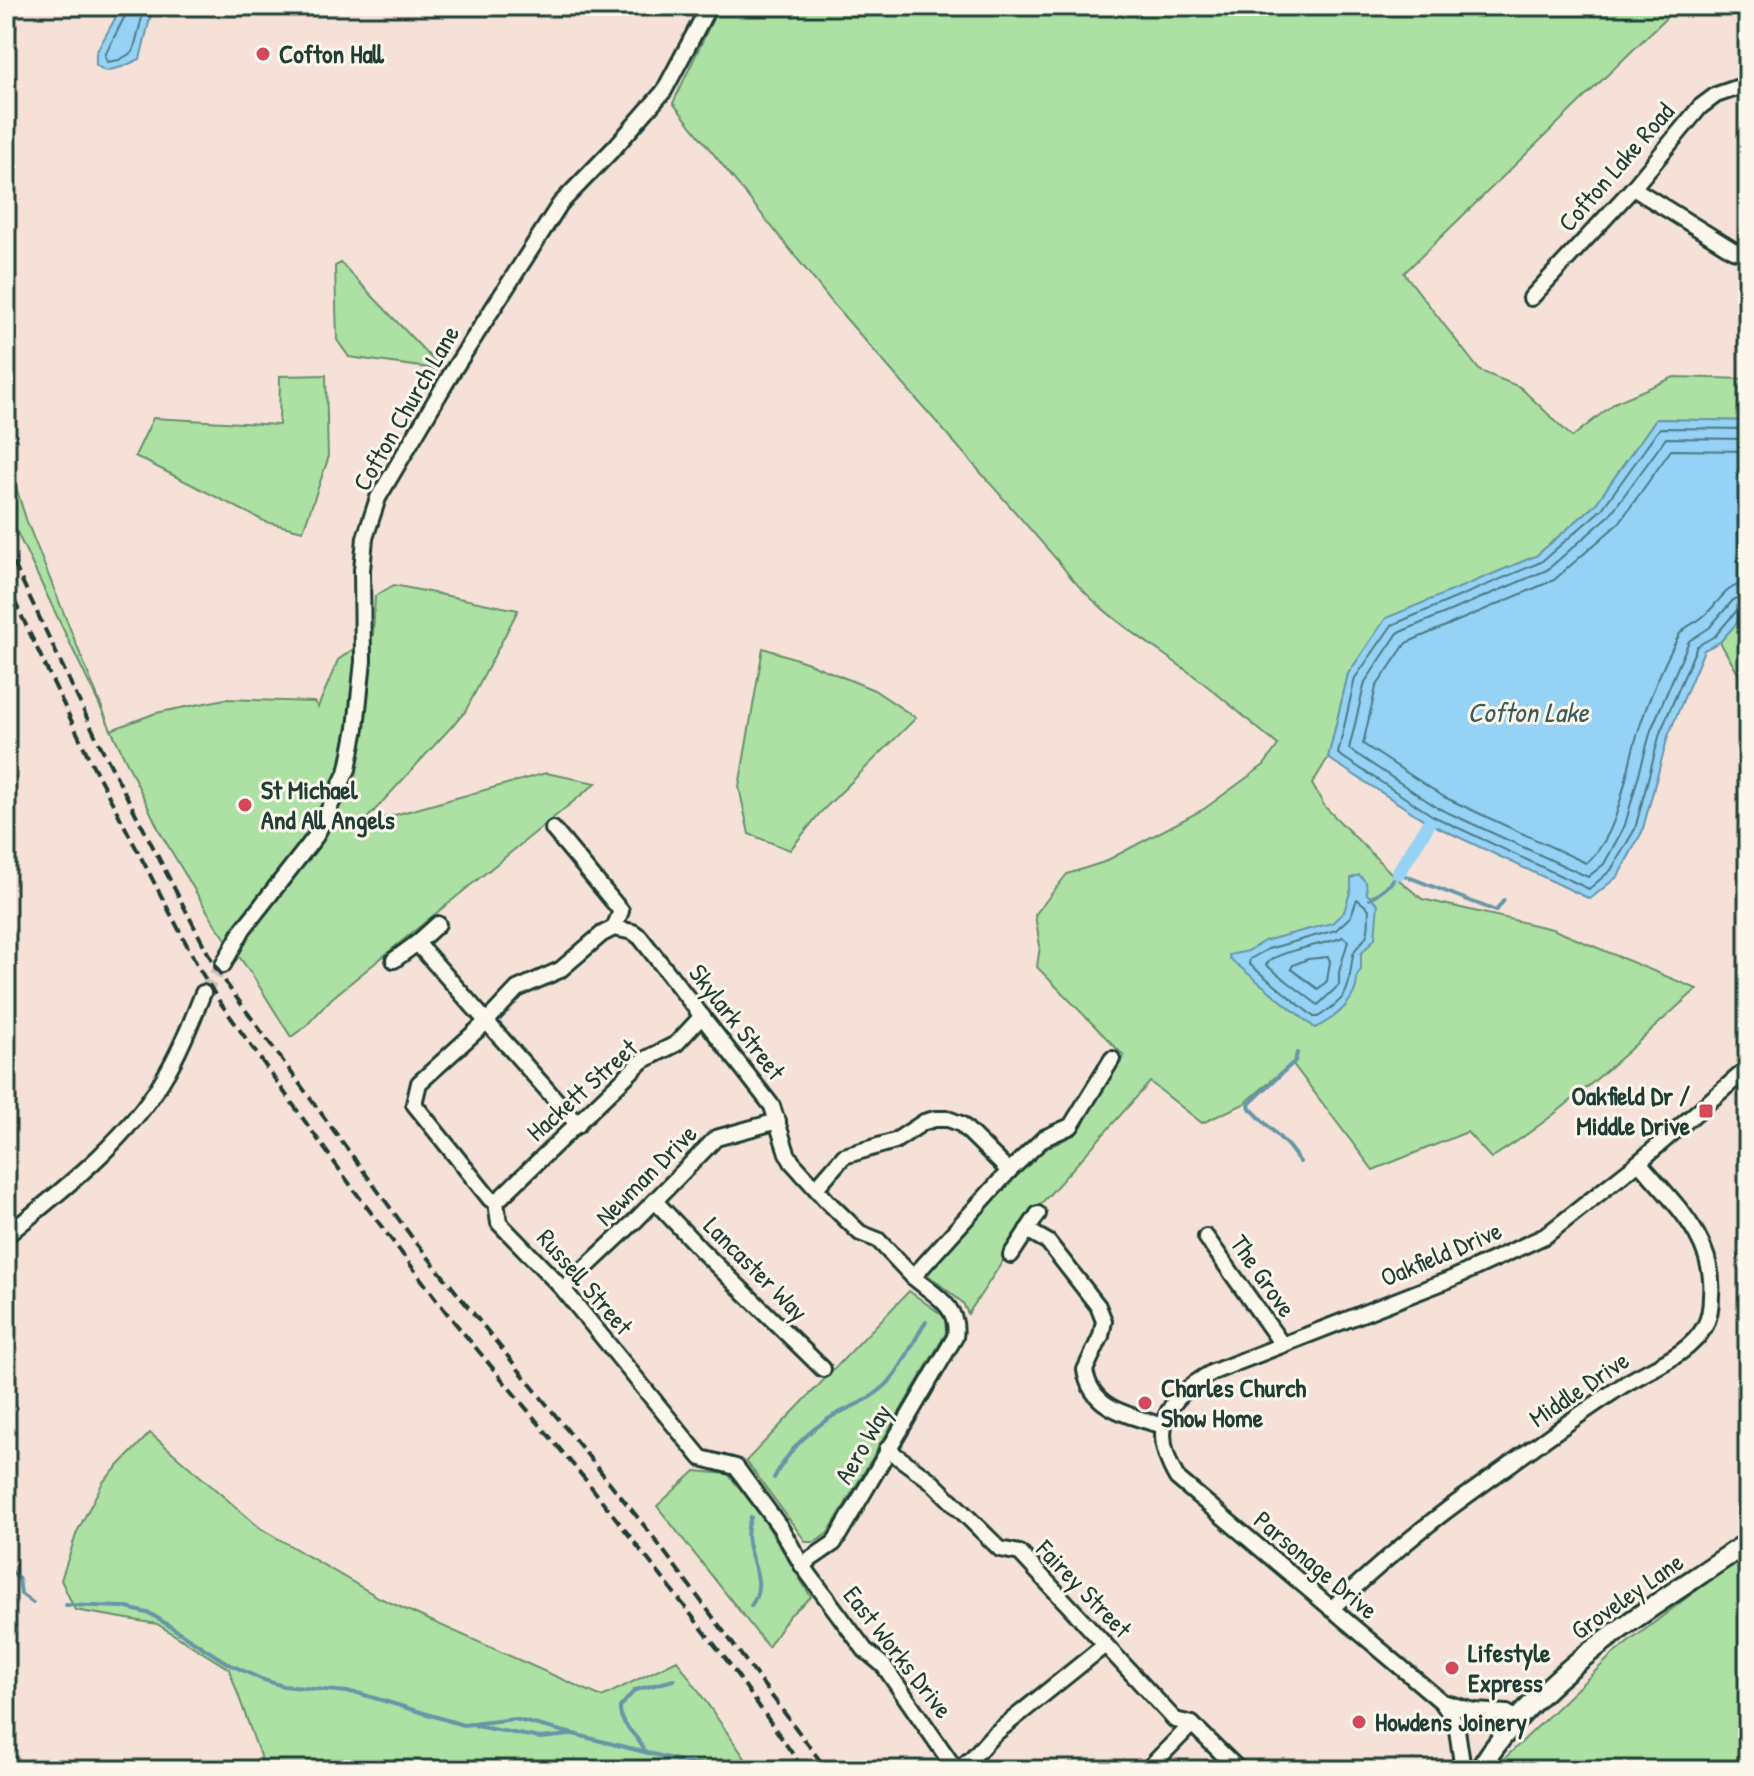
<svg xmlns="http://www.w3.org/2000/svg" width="1754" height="1776" viewBox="0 0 1754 1776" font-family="'Patrick Hand',sans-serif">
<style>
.green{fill:#ade1a3;stroke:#668f6c;stroke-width:2}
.water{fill:#95d2f6;stroke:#6696a8;stroke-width:2}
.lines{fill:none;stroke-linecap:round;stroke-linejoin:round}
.shore{stroke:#4e7982;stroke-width:2}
.stream{stroke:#6696a8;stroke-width:4}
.canal{stroke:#95d2f6;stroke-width:14}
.minor-tunnel{stroke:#cbc0b7;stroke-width:14;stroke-dasharray:14 7;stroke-linecap:butt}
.minor-casing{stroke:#1f3d34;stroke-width:20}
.major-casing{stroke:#1f3d34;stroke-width:24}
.minor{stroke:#fbf7ec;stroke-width:14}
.major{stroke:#fbf7ec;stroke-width:18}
.rail{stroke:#1f3d34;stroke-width:4;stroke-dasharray:12 6;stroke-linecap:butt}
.poi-dot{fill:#d1495b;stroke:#fbf7ec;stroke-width:3}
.labels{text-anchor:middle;stroke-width:6;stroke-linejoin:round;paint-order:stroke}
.poi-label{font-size:26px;font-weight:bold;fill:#1f3d34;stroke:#fbf7ec;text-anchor:start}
.street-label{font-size:26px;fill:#1f3d34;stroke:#fbf7ec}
.water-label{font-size:28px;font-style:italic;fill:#375b5b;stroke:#fbf7ec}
</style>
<rect width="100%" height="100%" fill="#f6e1d8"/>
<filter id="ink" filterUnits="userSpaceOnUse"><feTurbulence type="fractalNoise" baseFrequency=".0125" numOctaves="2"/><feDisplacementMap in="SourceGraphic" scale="16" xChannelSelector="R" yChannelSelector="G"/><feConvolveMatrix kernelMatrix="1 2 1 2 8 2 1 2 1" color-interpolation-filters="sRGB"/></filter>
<g filter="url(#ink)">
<!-- green -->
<g class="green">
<path d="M 719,6 L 1710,6 L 1669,15 L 1404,273 L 1480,371 L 1520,387 L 1572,437 L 1616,402 L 1674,377 L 1748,379 L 1748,421 L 1656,419 L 1595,505 L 1536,556 L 1386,619 L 1348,674 L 1328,758 L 1312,784 L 1325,807 L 1392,874 L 1422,899 L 1552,929 L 1697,989 C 1630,1048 1568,1111 1491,1158 L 1467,1132 L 1373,1170 L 1292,1063 L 1244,1104 L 1202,1123 L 1150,1082 L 1039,1206 L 968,1314 L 963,1303 L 924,1272 L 1040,1152 L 1075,1134 L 1124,1056 L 1037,967 L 1040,946 L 1035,915 L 1067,874 L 1104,862 L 1204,809 L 1264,765 L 1278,745 C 1250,722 1222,697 1193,675 C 1145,640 1093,610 1058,561 L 835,306 L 673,103 Z"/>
<polygon points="341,263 436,363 443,370 349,357 337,340 335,266"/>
<polygon points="326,375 328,459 303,531 266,522 135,456 153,418 279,425 280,376"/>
<polygon points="6,456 27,522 111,730 156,713 225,699 314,702 318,707 338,660 373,635 375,596 394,585 518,610 465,712 362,824 546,773 596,783 332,998 306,1026 291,1037 251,973 215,924 161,834 13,524 6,505"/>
<polygon points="1748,610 1748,691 1720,642"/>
<polygon points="763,648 806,662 874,690 916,718 820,813 790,850 749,834 739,787"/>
<polygon points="909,1291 945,1317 946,1333 828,1533 815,1542 806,1542 746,1461"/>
<polygon points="150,1433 260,1528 380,1598 602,1697 677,1660 753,1770 265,1770 229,1669 157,1624 75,1610 61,1580 77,1532 103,1482"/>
<polygon points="695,1471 728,1474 759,1512 811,1597 789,1616 768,1647 657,1506"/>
<polygon points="1748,1551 1748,1770 1498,1770 1504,1759 1613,1654"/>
</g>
<!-- water -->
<g class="water">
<polygon points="122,6 153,6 140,59 122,67 105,71 96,65 96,53"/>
<polygon points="1656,419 1748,421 1748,610 1720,642 1704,650 1668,736 1642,832 1618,876 1590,899 1429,823 1328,758 1348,674 1386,618 1536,556 1595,505"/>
<path d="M 1359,875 L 1366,882 L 1367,894 L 1378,904 L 1375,938 L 1361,954 L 1361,970 L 1357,975 C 1359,999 1336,1018 1315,1028 L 1230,959 L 1229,955 L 1248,951 L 1264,941 L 1332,923 L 1344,912 L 1351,889 L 1351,878 Z"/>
</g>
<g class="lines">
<!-- shore -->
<g class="shore">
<polyline points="128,6 127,12 105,55 107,62 119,60 133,52 145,6"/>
<polyline points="1748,429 1660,428 1602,509 1541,562 1392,625 1355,678 1338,754 1433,816 1589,889 1611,870 1635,829 1660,733 1697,646 1715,636 1739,608 1748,606"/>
<polyline points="1748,439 1666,438 1609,516 1547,570 1398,633 1365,682 1349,749 1438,808 1588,877 1604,864 1625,825 1651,730 1689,641 1709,628 1734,599 1748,595"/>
<path d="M 1748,451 L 1671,450 L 1619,523 L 1554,580 L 1406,643 L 1376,687 L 1363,744 L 1444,797 L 1586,863 C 1622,834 1625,767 1640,726 C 1650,695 1664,664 1679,635 C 1685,626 1692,625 1700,619 C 1719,606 1722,585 1748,583"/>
<path d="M 1357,899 L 1369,909 C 1368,917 1370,927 1367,934 C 1365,942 1355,946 1353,955 C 1347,991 1352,995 1318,1017 L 1314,1017 L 1249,964 L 1250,959 L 1268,949 L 1336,930 L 1351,916 Z"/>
<path d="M 1343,937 L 1348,941 L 1339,972 L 1339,985 L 1318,1005 L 1266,965 C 1273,951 1326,945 1343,937 Z"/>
<polygon points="1328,957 1330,961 1327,981 1318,989 1291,969 1293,965 1308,959"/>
</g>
<!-- stream -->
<g class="stream">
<polyline points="1370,899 1390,884 1398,873 1496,911 1504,900"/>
<polyline points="1297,1053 1295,1061 1249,1104 1250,1108 1288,1146 1300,1162"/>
<path d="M 774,1478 C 787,1453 808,1431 833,1416 C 853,1405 868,1402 886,1385 C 903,1368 912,1342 926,1322"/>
<polyline points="6,1566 19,1579 21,1594 33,1603"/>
<path d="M 66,1605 L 123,1607 L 151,1614 L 227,1663 L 261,1679 L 283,1686 L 358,1693 L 463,1725 L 514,1719 L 688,1763 C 703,1766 719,1763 732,1770"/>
<path d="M 751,1606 C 773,1574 736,1553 751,1517"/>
<polyline points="476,1726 540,1738 570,1735"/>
<path d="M 644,1751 C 639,1734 619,1727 620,1707 L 635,1690 L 674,1680"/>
</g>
<!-- canal -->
<polyline class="canal" points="1398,873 1429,823"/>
<!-- minor-tunnel -->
<polyline class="minor-tunnel" points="203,993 223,965"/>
<!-- minor casing -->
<g class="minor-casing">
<g id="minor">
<polyline points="1633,188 1733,250 1748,254"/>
<polyline points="1531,298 1633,188 1700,107 1716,95 1748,84"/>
<polyline points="553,829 621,911 614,928"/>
<polyline points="438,924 417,943 578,1125"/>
<polyline points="394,960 417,943"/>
<polyline points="223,965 243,929 316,836 348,769 356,728 363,661 362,570 365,538 378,498 454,369 560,204 616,146 664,91 709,6"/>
<polyline points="816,1188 844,1156 895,1141 924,1122 935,1119 948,1119 961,1124 1009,1171 1044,1138 1071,1126 1112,1059"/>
<polyline points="655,1201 701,1250 823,1369"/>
<polyline points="496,1202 642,1061 676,1044 702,1016"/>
<path d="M 1027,1230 L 1048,1242 L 1098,1306 L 1104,1321 L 1101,1336 L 1085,1370 C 1091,1410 1130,1415 1163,1426"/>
<path d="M 6,1236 C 62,1190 123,1144 162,1081 C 179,1054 191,1023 203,993"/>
<polyline points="1206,1237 1281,1343"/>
<polyline points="1011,1255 1038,1214"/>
<polyline points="913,1277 878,1240 860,1233 828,1202 792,1162 787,1153 772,1106 640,937 633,932 614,928 602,934 560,970 517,989 485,1023 419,1083 414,1104 490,1199 496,1202 499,1223 563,1289 701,1458 736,1467 780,1527 802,1565 865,1650 884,1666 956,1770"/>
<polyline points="563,1289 635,1221 716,1138 778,1121"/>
<polyline points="887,1449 930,1480 1000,1549 1020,1553 1175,1720 1192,1724 1239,1770"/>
<path d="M 802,1565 L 834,1543 L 955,1337 C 960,1306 934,1295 913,1277 L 1009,1171"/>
<path d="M 1331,1609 C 1373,1570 1416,1532 1462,1499 C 1515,1461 1567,1422 1622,1386 C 1648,1369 1689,1356 1705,1326 C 1709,1318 1711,1305 1711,1296 C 1716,1239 1673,1203 1639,1162"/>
<polyline points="1442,1702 1474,1711 1507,1713 1517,1719"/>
<polyline points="958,1770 973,1757 992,1736 1105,1645"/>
<polyline points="1147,1770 1192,1724"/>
<path d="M 1463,1770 L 1456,1723 L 1442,1702 L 1177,1478 C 1148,1428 1166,1398 1213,1372 L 1451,1279 L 1545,1236 L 1639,1162 L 1748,1068"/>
</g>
</g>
<!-- major casing -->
<g class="major-casing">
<path id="major" d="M 1479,1770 C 1542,1669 1653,1608 1748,1542"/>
</g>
<!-- minor -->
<use href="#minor" class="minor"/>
<!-- major -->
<use href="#major" class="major"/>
<!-- rail -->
<g class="rail">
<polyline points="6,547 97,739 210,957 228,986 411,1236 651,1534 827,1770"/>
<polyline points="6,583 90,760 200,970 217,998 354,1190 446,1312 589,1484 728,1662 804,1770"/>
</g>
</g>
</g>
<!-- markers -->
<g class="poi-dot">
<circle cx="263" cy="54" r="8"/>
<circle cx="245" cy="805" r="8"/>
<rect x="1698" y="1103" width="16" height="16" rx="4"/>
<circle cx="1145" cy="1403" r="8"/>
<circle cx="1452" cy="1668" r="8"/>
<circle cx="1359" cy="1722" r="8"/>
</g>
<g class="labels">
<!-- poi labels -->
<g class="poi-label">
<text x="279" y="63">Cofton Hall</text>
<text x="261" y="799">St Michael<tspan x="261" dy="30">And All Angels</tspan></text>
<text x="1690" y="1105" text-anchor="end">Oakfield Dr /<tspan x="1690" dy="30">Middle Drive</tspan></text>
<text x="1161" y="1397">Charles Church<tspan x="1161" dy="30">Show Home</tspan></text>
<text x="1468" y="1662">Lifestyle<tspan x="1468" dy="30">Express</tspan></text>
<text x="1375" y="1731">Howdens Joinery</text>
</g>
<!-- street labels -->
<g class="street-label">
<text transform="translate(1616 167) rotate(-49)" y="9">Cofton Lake Road</text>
<text transform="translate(406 408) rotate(-60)" y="9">Cofton Church Lane</text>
<text transform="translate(737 1022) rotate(52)" y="9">Skylark Street</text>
<text transform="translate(582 1090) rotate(-42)" y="9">Hackett Street</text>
<text transform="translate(646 1175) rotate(-45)" y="9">Newman Drive</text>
<text transform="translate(1441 1254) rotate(-23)" y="9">Oakfield Drive</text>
<text transform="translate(756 1269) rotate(45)" y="9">Lancaster Way</text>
<text transform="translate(1263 1276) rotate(55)" y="9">The Grove</text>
<text transform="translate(585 1282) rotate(49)" y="9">Russell Street</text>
<text transform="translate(1579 1389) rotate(-34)" y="9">Middle Drive</text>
<text transform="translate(863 1444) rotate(-60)" y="9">Aero Way</text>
<text transform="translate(1316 1565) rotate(40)" y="9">Parsonage Drive</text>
<text transform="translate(1084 1589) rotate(46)" y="9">Fairey Street</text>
<text transform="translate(1627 1596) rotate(-35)" y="9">Groveley Lane</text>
<text transform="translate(898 1652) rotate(52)" y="9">East Works Drive</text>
</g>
<!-- water labels -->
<g class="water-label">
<text x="1528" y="722">Cofton Lake</text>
</g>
</g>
<!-- margin -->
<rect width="1754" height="1776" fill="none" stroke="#fbf7ec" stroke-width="32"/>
<rect x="16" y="16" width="1722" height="1744" fill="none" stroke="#1f3d34" stroke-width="3" filter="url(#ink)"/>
</svg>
